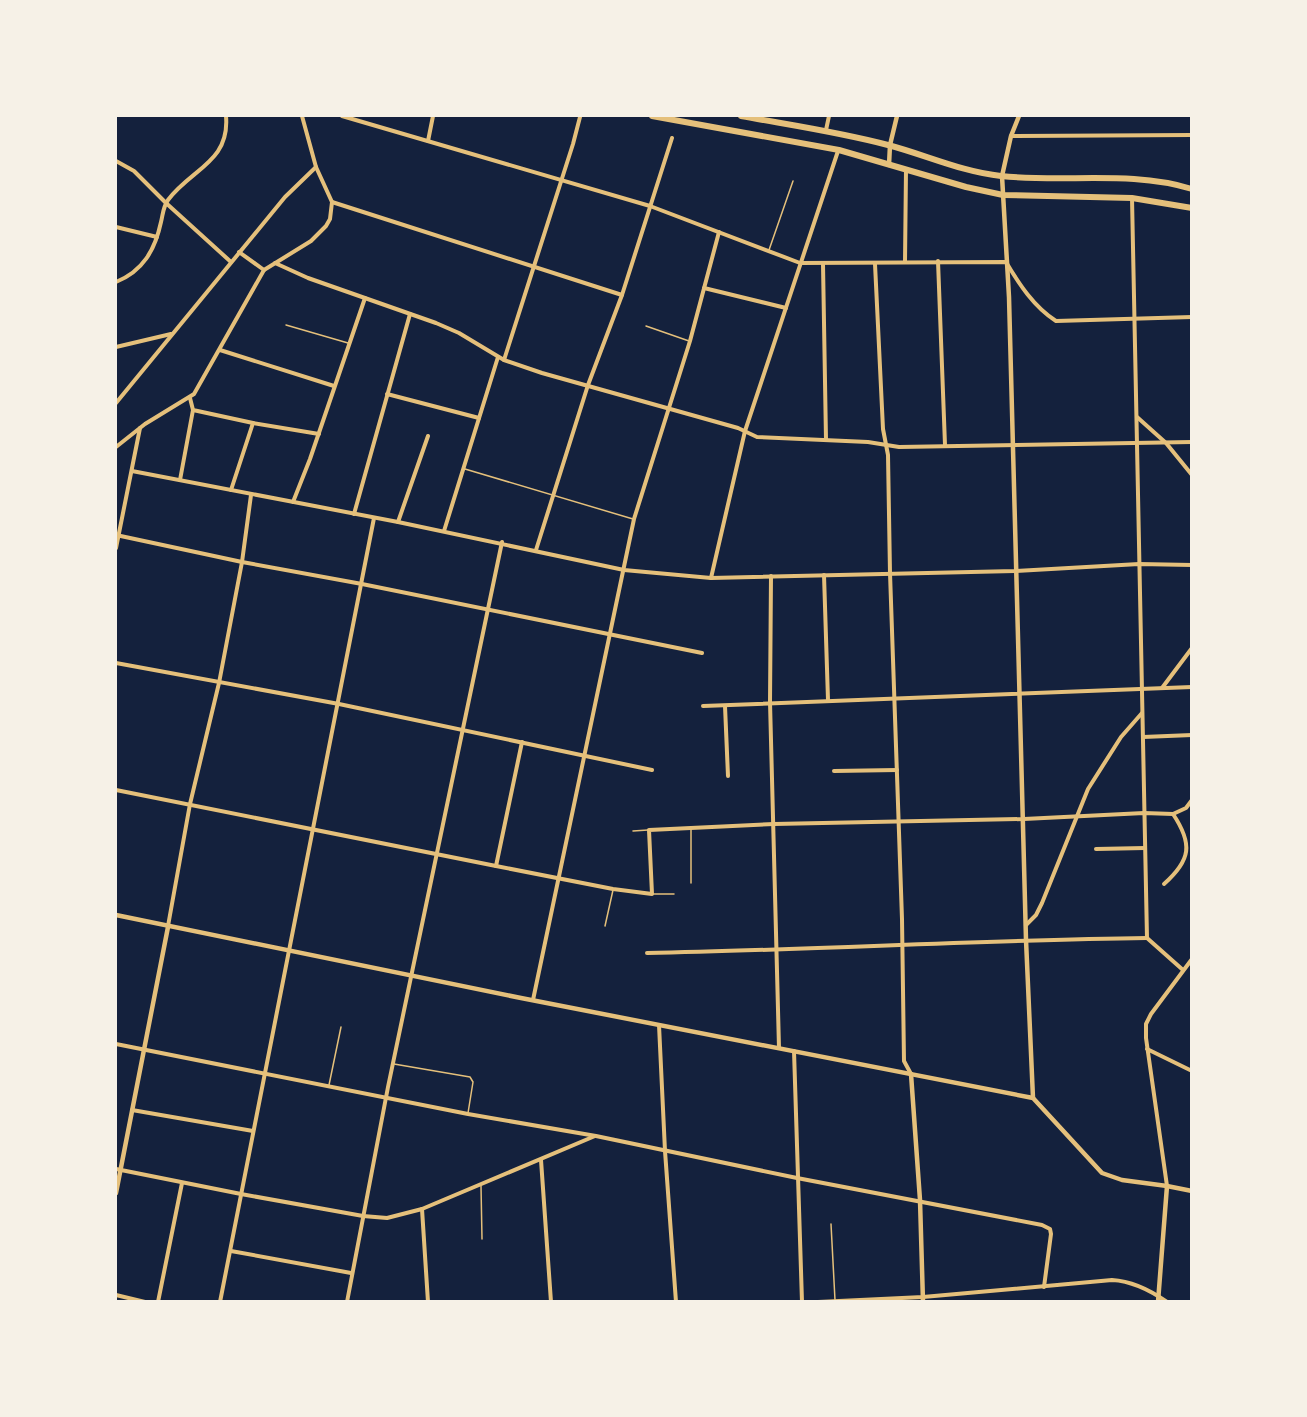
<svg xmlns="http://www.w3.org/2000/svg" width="1307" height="1417" viewBox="0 0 1307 1417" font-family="Commissioner,sans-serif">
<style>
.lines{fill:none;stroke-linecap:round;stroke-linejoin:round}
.service{stroke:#e5c07b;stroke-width:1.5}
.minor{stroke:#e5c07b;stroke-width:4}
.tertiary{stroke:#e5c07b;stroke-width:4.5}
.primary{stroke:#e5c07b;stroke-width:6}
</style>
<rect width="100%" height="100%" fill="#14213d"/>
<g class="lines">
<!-- service -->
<g class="service">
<polyline points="769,250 793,181"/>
<polyline points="286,325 348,343"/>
<polyline points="646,326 689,341"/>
<polyline points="465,469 633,519"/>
<polyline points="691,828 691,883"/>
<polyline points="633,831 648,830"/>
<polyline points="653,894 674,894"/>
<polyline points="605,926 613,890"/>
<polyline points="394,1064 470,1077 473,1082 468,1113"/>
<polyline points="329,1085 341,1027"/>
<polyline points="481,1186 482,1239"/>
<polyline points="831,1224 835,1300"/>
</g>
<!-- minor -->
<g class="minor">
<path d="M 342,116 L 650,206 L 800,263 L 1006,262 C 1019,284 1034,307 1056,321 L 1192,317"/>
<polyline points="826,130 829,116"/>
<polyline points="1011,136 1192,135"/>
<polyline points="428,141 433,116"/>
<polyline points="116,161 134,171 166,203 231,262"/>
<polyline points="1132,198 1147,938 1183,970"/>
<polyline points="332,202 622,295"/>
<polyline points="116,227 157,237"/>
<polyline points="239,252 264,270"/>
<polyline points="938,261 945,445"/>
<polyline points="905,262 906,169"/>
<polyline points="275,263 308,278 436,323 459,333 504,360 542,373 738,428 757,437 868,442 899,447 1192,442"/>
<polyline points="823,264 826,440"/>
<polyline points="875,264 883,429 888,455 890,573 902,919 904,1061 911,1074"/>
<path d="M 116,282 C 143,271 155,250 161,222 C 163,214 163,207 168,200 C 191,169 230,162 226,116"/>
<polyline points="704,288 786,308"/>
<polyline points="116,347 171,334"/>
<polyline points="220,350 334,386"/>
<polyline points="504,360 573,144 580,117"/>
<polyline points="387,394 479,418"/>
<polyline points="190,398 193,410 253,423 319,434"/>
<polyline points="116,403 285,197 316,167"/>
<polyline points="1137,417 1166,443 1192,475"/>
<polyline points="116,447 145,424 194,394 264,270 311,241 326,226 330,219 332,202 316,167 302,116"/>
<polyline points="132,471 398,522 624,570 711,578 1015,571 1139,564 1192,565"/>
<polyline points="180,480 193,410"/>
<polyline points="231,490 253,423"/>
<polyline points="293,502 310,459 365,298"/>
<polyline points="354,514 410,314"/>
<polyline points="398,522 428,436"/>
<polyline points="444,531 498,357"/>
<polyline points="116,535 242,562 362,584 702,653"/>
<polyline points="116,548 140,428"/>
<polyline points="536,550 588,385 622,295 672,138"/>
<polyline points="824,575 828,700"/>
<polyline points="771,576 770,702 779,1048"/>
<polyline points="711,578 745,431 838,151"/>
<polyline points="116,663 339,704 652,770"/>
<polyline points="1162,688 1192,648"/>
<polyline points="703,706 1192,687"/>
<polyline points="725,706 728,776"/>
<polyline points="1143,737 1192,735"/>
<polyline points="834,771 897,770"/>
<polyline points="116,790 496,866 613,889 652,894 649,830 774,824 1024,819 1144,813 1173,814 1186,808 1192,800"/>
<polyline points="1096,849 1145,848"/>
<polyline points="496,866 522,742"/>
<path d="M 1164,884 C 1191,860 1193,844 1173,814"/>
<polyline points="1026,925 1036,915 1042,903 1088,789 1121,737 1142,713"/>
<polyline points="168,926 190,804 219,683 242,562 251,495"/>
<path d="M 647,953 C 814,950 980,940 1147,938"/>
<polyline points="533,1000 634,519 690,341 719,232"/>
<polyline points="659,1025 665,1151 676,1302"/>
<polyline points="116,1044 468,1114 596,1136 797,1178 1042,1225 1050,1229 1051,1234 1044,1287"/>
<polyline points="1147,1049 1192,1071"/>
<polyline points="794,1051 802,1302"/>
<polyline points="132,1110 253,1131"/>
<polyline points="541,1160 551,1302"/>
<polyline points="116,1169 241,1194 363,1216 387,1218 422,1209 595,1136"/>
<polyline points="1167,1186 1146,1038 1146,1024 1151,1014 1192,959"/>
<polyline points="422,1209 428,1302"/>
<polyline points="231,1251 351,1273"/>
<polyline points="116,1295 145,1302"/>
<polyline points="158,1302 182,1183"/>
<polyline points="220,1302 374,518"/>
<polyline points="347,1302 388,1087 502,542"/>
<path d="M 818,1302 L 923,1297 L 1112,1280 C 1132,1281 1150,1290 1167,1302"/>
</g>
<!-- tertiary -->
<g class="tertiary">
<polyline points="1019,116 1011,136 1002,176 1009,297 1026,940 1033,1098"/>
<polyline points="889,165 890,145 897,116"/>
<polyline points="116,915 521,998 1033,1098 1102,1173 1122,1180 1167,1186 1192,1191"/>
<polyline points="911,1074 920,1200 923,1302"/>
<polyline points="116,1193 168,927"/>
<polyline points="1158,1302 1167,1186"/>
</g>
<!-- primary -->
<g class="primary">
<polyline points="652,116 839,150 966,187 1003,195 1132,198 1192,208"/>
<path d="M 741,116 C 790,125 839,132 888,145 C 926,155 962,172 1001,176 C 1065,183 1130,170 1192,189"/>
</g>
</g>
<!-- border -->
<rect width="1307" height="1417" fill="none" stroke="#f6f1e7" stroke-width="234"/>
</svg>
